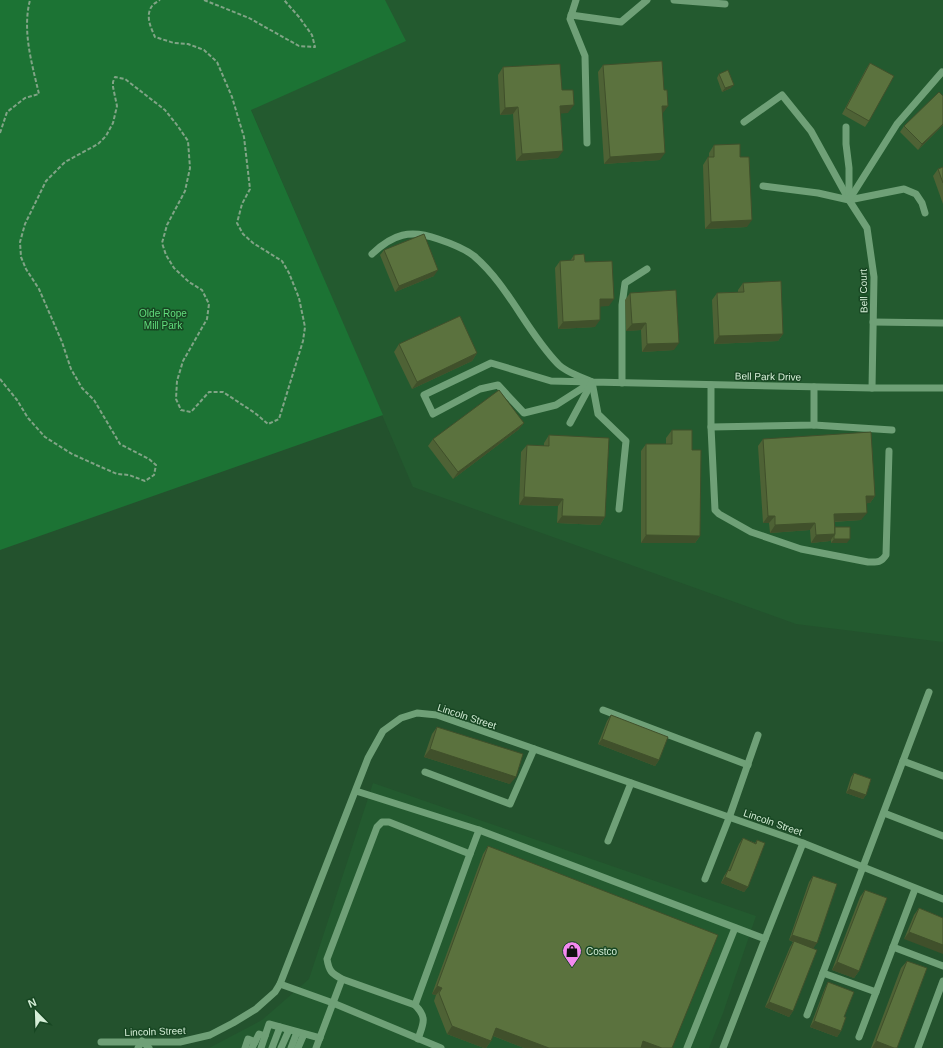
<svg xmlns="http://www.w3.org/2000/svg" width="943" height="1048" viewBox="0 0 943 1048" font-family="Arial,sans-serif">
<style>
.built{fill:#235a2f}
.green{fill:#1c7334}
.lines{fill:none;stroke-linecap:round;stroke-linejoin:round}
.path{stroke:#81a486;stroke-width:2;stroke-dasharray:4 2;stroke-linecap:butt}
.minor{stroke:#6fa077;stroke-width:7}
.wall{fill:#4e6235}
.shaded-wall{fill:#40502b}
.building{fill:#5b723e;stroke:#40502b}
.labels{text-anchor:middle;stroke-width:3;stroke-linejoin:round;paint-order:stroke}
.street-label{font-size:10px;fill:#d5eed7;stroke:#184723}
.park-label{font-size:10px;fill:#62dd7d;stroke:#184723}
.poi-label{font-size:10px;fill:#d5eed7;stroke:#184723;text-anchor:start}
</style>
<rect width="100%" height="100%" fill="#23522d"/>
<!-- built -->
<g class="built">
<polygon points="204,0 943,0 943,642 796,624 413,487"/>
<polygon points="373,783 756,916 723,1013 709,1048 209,1048 262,1020 309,979"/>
</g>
<!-- green -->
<polygon class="green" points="0,0 385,0 406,41 251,110 383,415 0,550"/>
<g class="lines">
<!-- path -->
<g class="path">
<polyline points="204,0 249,18 299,46 315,47 312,35 299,17 284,0"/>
<path d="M 0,133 L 7,112 L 25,98 L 39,94 C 32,64 22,31 30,0"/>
<path d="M 0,379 L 17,400 L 28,418 L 45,437 L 72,454 L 101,467 L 117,474 L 129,475 L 145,481 L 154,475 L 156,465 L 149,459 L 120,444 L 94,400 L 82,388 L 71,369 L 62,342 L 39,289 L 26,269 L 21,257 L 20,242 L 25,224 L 46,181 L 65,162 L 98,144 L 106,136 L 113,123 L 117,106 L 113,87 L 113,82 L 115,77 L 125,79 L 165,110 L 177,125 L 188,141 L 190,168 L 185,191 L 167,225 L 162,243 L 166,255 L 174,268 L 189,282 L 202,290 L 209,304 L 207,319 L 183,361 L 177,381 L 176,399 L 181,410 L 191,412 L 209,392 L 223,392 L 255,413 L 268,424 L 279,419 L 303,341 L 305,327 L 299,298 L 289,273 L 282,261 L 253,243 L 243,234 L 237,223 L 242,204 L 250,189 L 244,137 L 232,97 L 217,62 L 204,50 L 188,44 L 174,43 L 155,37 C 151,28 145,16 152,6 C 153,4 157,2 160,0"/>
</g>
<!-- minor -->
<g class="minor">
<polyline points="576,0 570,19 585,56 587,143"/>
<polyline points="674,0 725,4"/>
<polyline points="571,15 621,22 647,0"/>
<polyline points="744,122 782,95 811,131 849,200 867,228 874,277 872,388"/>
<polyline points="846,127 846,144 849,168 849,197"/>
<polyline points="763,186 818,193 849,200 904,189 916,194 922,203 925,213"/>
<polyline points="849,200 897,124 942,72"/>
<path d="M 372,254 C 393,234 410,229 438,239 C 450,243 464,248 474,256 C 509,286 526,331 558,364 C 564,371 581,377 590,381"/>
<polyline points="873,322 943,323"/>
<polyline points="592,382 556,405 524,413 498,385 480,389 433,414 424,395 491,363 551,381 592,382 872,388 943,388"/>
<polyline points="592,382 598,414 626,441 619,509"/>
<polyline points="622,383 622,305 625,283 647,269"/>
<path d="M 711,385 L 711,427 L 715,510 L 719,514 L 751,532 L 801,549 L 868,562 C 877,562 881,563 886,555 L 889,451"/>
<polyline points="570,423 591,384"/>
<polyline points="814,425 892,430"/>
<polyline points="711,427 814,425 814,387"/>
<polyline points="603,710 748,765"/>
<polyline points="903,761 943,776"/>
<polyline points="425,772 510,804 534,749"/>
<polyline points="356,791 479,830 765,939 723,1048"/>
<polyline points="884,813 943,836"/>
<polyline points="608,841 631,783"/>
<polyline points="470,854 479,830"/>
<polyline points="705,879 729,818 758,735"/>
<polyline points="765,939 803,843"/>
<polyline points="893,947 943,966"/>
<polyline points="823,973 876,992"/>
<polyline points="342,979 415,1005"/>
<polyline points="280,984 333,1003 441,1048"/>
<polyline points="807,1015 929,692"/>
<polyline points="859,1037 915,889"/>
<polyline points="101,1042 180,1042 210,1035 233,1023 256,1009 275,992 280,984 368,758 383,731 401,718 417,713 437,715 803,843 943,899"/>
<polyline points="138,1048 142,1041 149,1048"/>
<polyline points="245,1048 248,1039 255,1042"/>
<polyline points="252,1048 259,1034 265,1036"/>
<polyline points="261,1048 269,1024 320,1038"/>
<polyline points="272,1048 280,1027"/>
<polyline points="281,1048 289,1030"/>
<polyline points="291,1048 297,1032"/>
<polyline points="298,1048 304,1034"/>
<path d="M 316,1048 L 342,979 C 331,973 329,971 327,959 L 377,827 L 382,822 L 389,822 L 470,854 L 415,1005 C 428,1018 423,1024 418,1039"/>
<polyline points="687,1048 735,928"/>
<polyline points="918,1048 943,981"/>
</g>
</g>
<!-- wall -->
<g class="wall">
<polygon points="870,63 869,121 865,127 842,114 866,69"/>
<polygon points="603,65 664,90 668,106 662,113 660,160 604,164 598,72"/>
<polygon points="503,67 562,90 568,113 561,113 558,158 516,161 513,114 500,115 498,75"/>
<polygon points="719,74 731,88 722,92 717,78"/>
<polygon points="943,96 943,125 918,150 900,132 904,126"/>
<polygon points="714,145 740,157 747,227 705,229 703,165 708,157 709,157 709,153"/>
<polygon points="943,167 943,204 933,176 938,169"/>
<polygon points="384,250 434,276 395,292 380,255"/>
<polygon points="574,255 585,262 609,306 600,306 595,327 558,329 555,268 560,261 570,261"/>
<polygon points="743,283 783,334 778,341 714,344 712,300 717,293 738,292 738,290"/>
<polygon points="630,293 674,350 642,352 641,330 626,331 625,300"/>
<polygon points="399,344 477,353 472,361 412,389 394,352"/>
<polygon points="524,423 518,430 453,479 428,446 433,439"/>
<polygon points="672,430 692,450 700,536 695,543 641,543 641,451 646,444 666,444 666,438"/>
<polygon points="549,435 605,517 600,525 557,523 558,506 519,505 521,452 527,445 544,446 544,443"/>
<polygon points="763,439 875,496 870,503 866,503 861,520 834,522 835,527 847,543 831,543 831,539 830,541 811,543 810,530 770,533 769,523 763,523 758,446"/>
<polygon points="611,715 659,760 655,766 598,744 607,721"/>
<polygon points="437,727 510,784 424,757 432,734"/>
<polygon points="854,773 866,795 863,799 846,793 851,777"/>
<polygon points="743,838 755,843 757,840 748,887 744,892 721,883 724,876 728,870 739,844"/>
<polygon points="488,846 672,1048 524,1048 493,1036 491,1041 486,1048 484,1048 447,1034 434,1001 436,995 432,994 483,854"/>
<polygon points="813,876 813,949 793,1011 789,1017 765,1007 790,947 793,942 789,940 809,882"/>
<polygon points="865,890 859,971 854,978 832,970 860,897"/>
<polygon points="919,908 943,918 904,939 914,915"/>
<polygon points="907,961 897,1048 871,1048 901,968"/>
<polygon points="828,982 841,1031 837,1037 810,1027 825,988"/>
</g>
<!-- shaded-wall -->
<g class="shaded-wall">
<polygon points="734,85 731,88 722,92 725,88"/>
<polygon points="574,105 568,113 555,114 560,106"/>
<polygon points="662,106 668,106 663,113 657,113"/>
<polygon points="518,107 513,114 500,115 505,108"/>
<polygon points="943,124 943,125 918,150 922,144"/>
<polygon points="563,151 558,158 516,161 522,154"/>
<polygon points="665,153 660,160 604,164 610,157"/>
<polygon points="752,220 747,227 705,229 711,222"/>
<polygon points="438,270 434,276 395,292 399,286"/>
<polygon points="600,299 614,299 609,306 595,307"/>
<polygon points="600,320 595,327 558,329 563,322"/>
<polygon points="646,323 641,330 626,331 632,324"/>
<polygon points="783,334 778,341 714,344 719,336"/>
<polygon points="679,343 674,350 642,352 647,344"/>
<polygon points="477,353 472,361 412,389 417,382"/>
<polygon points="524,423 518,430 453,479 458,472"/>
<polygon points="866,496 875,496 870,503 860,504"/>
<polygon points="524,497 563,499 558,506 519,505"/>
<polygon points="867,513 861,520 829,522 834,514"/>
<polygon points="562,516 605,517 600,525 557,523"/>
<polygon points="768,516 775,516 769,523 763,523"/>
<polygon points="815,523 810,530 770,533 775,525"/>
<polygon points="835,534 830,541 811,543 816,535"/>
<polygon points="646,535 700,536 695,543 641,543"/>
<polygon points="834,539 850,539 847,543 831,543"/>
<polygon points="602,739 659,760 655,766 598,744"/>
<polygon points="430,749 516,777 510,784 424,757"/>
<polygon points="849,789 866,795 863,799 846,793"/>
<polygon points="725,877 748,887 744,892 721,883"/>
<polygon points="909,932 943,945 943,954 904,939"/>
<polygon points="792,935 817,943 813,949 789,940"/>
<polygon points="837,962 859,971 854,978 832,970"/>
<polygon points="437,986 442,988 436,995 432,994"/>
<polygon points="769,1002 793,1011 789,1017 765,1007"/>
<polygon points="814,1021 841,1031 837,1037 810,1027"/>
<polygon points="452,1026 491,1041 486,1048 484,1048 447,1034"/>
<polygon points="496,1028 549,1048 524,1048 491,1035"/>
<polygon points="643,1041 662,1048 638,1048"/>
<polygon points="876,1041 894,1048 872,1048"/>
</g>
<!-- building -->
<g class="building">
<polygon points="662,61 664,90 667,90 668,106 662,106 665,153 610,157 603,65"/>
<polygon points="870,63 894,76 869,121 846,108"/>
<polygon points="560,64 562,90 573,90 574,105 560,106 563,151 522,154 518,107 505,108 503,67"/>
<polygon points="728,70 734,85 725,88 719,74"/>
<polygon points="939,92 943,96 943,124 922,144 904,126"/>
<polygon points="740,144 740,157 749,157 752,220 711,222 708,157 714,157 714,145"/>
<polygon points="943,167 943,183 938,169"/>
<polygon points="424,234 438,270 399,286 384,250"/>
<polygon points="584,254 585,262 612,261 614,299 600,299 600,320 563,322 560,261 574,260 574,255"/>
<polygon points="781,281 783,334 719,336 717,293 744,292 743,283"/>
<polygon points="676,290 679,343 647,344 646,323 632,324 630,293"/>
<polygon points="460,316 477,353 417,382 399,344"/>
<polygon points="499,390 524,423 458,472 433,439"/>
<polygon points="672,430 692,430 692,450 701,450 700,536 646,535 646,444 672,444"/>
<polygon points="871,432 875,496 866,496 867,513 834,514 835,534 816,535 815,523 775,525 775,516 768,516 763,439"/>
<polygon points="549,435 609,438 605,517 562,516 563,499 524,497 527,445 549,446"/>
<polygon points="835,527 850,527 850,539 834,539 834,536 835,534"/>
<polygon points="611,715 668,737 659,760 602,739"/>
<polygon points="437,727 523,754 516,777 430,749"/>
<polygon points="854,773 871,779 866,795 849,789"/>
<polygon points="743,838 756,844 757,840 765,843 748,887 725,877 728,870 730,871"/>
<polygon points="488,846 718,935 672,1048 662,1048 643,1041 641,1048 549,1048 496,1028 491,1041 452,1026 439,993 442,988 437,986"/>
<polygon points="813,876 837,884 817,943 792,935"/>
<polygon points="865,890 887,898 859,971 837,962"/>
<polygon points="919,908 943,918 943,945 909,932"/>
<polygon points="794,941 817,950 793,1011 769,1002"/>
<polygon points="907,961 927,968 897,1048 894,1048 876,1041"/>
<polygon points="828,982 854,992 844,1017 846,1017 841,1031 814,1021"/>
</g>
<!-- icons -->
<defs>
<g id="shop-pin" transform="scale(1)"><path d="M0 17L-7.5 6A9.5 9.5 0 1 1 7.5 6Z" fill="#f489f0" stroke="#184723"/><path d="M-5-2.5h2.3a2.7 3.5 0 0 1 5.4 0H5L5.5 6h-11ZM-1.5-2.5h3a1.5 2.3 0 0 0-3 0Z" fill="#111"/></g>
</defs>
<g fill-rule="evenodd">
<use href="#shop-pin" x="572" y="951"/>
</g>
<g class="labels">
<!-- street labels -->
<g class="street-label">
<text transform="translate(863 291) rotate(-91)" y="4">Bell Court</text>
<text transform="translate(768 376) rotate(1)" y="4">Bell Park Drive</text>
<text transform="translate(467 716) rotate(18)" y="4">Lincoln Street</text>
<text transform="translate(773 822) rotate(19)" y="4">Lincoln Street</text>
<text transform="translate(155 1031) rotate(-2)" y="4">Lincoln Street</text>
</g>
<!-- park labels -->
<g class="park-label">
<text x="163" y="317">Olde Rope<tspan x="163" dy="12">Mill Park</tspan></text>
</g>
<!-- poi labels -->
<g class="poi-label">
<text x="586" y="955">Costco</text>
</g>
</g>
<!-- north arrow -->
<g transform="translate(36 1012) rotate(337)" stroke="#184723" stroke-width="3" paint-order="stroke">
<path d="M0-3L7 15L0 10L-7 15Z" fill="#d5eed7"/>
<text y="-6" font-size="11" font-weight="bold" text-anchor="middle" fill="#d5eed7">N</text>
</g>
</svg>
